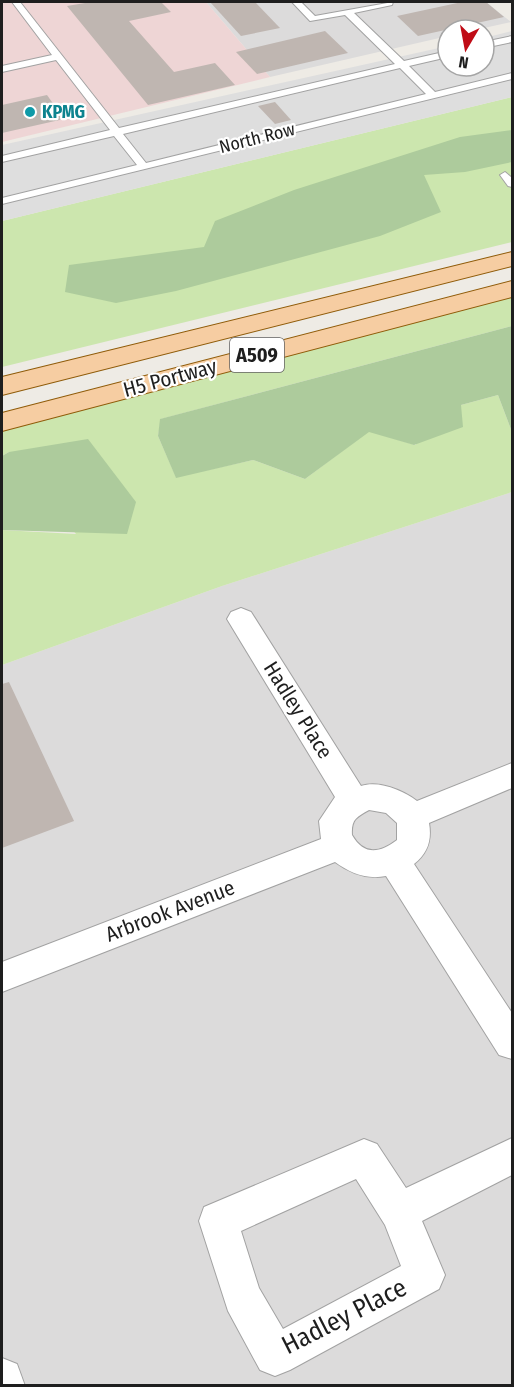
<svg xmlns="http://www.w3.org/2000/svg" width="514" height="1387" viewBox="0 0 514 1387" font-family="'Fira Sans Condensed',sans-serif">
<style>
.residential{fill:#dcdbdb}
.commercial{fill:#eed5d5}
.grass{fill:#cce6ae}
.forest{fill:#adcb9c}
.parking{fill:#dedede}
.building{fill:#bfb6b1}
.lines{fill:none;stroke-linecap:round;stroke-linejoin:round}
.lane-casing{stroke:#a2a2a2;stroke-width:2}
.street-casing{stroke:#a2a2a2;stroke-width:2}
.primary-casing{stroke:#8f5b09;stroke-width:2}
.lane{fill:#fff;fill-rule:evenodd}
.street{fill:#fff;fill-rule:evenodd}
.primary{fill:#f6cda2;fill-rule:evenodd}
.culture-dot{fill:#0f9aa8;stroke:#fff;stroke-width:2}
.labels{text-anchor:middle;stroke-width:4.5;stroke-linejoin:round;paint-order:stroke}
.far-culture-label{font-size:18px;font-weight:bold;fill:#0d838f;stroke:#fff;text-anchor:start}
.far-street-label{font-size:18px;fill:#1e1e1e;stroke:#fff}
.shield{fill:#fff;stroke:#626262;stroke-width:1.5}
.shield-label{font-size:20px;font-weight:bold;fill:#1e1e1e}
.street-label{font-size:21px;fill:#1e1e1e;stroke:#fff}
.near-street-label{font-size:26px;fill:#1e1e1e;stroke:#fff}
</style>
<rect width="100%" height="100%" fill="#eeebe5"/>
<!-- residential -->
<g class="residential">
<polygon points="206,2 486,2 511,22 475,30 448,30 448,36 270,77"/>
<polygon points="512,492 512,1385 2,1386 2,665 222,586"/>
</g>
<!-- commercial -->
<polygon class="commercial" points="2,2 206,2 270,77 2,142"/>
<!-- grass -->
<g class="grass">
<polygon points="512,97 512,242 2,367 2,221"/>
<polygon points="512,290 512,326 161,419 158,436 176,477 253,460 305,479 369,431 415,445 461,405 498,395 512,432 512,492 222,586 2,665 2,530 76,534 9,452 2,456 2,422"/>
</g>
<!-- forest -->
<g class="forest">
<polygon points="512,130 512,162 465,172 424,175 441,212 380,236 176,291 116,303 65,292 69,265 204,247 215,221 294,190 460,137"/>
<polygon points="512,326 512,432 498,395 461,405 463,427 414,445 369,432 305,479 253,460 176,478 158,436 160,419"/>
<polygon points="88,439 136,502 127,534 2,530 2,456 9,452"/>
</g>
<!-- parking -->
<polygon class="parking" points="512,31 512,97 2,221 2,145 448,46 448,66 484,66 484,38"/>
<!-- building -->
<g class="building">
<polygon points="91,2 161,2 171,12 129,21 174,72 215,63 235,85 148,105 67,6"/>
<polygon points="210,2 255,2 280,28 241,36"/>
<polygon points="462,2 486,2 504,17 418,36 397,16"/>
<polygon points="325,31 348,53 257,74 236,52"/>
<polygon points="47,95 64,119 2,133 2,105"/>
<polygon points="275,102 291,120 275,124 258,106"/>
<polygon points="9,682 74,821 2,848 2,684"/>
</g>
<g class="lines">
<!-- lane casing -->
<g class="lane-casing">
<g id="lane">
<path d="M 12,2 L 20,2 L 119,128 L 395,64 L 345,15 L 310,21 L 292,2 L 301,2 L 315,16 L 393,2 L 392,5 L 354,13 L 404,61 L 448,51 L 448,57 L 409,66 L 435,92 L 512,73 L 512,79 L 2,204 L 2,198 L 137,165 L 114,136 L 2,162 L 2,156 L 110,130 L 56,60 L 2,72 L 2,66 L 52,55 ZM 400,68 L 426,94 L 146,163 L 123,134 Z"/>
<polygon points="512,36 512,42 484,48 484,42"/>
<polygon points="505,172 512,178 512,187 508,186 500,175"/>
</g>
</g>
<!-- street casing -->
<g class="street-casing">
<g id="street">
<path d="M 241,608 L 251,612 L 361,786 C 378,780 403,790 417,801 L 512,763 L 512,788 L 429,823 C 432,840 428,853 414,864 L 512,1013 L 512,1059 L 499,1055 L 386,876 C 367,880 350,873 335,862 L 2,992 L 2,962 L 321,839 L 319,821 L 335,797 L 227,619 L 231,612 ZM 369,810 L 386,813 L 397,823 L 397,840 C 380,853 364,856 352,835 C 351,820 356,817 369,810 Z"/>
<path d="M 512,1138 L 512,1175 L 422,1221 L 445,1275 L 439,1289 L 290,1370 L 275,1376 L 260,1370 L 228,1311 L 199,1221 L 204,1207 L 364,1139 L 377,1144 L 406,1188 ZM 356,1179 L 385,1225 L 401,1266 L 283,1329 L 259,1288 L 241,1231 Z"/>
<polygon points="2,1358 17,1364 25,1386 2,1386"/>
</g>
</g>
<!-- primary casing -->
<g class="primary-casing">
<g id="primary">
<polygon points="512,252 512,266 2,395 2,377"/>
<polygon points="512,281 512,297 2,431 2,413"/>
</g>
</g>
<!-- lane -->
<use href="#lane" class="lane"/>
<!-- street -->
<use href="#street" class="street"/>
<!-- primary -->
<use href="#primary" class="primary"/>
</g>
<!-- markers -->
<circle class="culture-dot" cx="30" cy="112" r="6"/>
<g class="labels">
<!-- far-culture labels -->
<g class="far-culture-label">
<text x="42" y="118">KPMG</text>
</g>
<!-- far-street labels -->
<g class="far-street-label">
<text transform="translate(257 138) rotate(-14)" y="6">North Row</text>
</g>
<!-- shield labels -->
<rect class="shield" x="230" y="338" width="54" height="34" rx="4.5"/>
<g class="shield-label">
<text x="257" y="362">A509</text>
</g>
<!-- street labels -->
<g class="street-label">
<text transform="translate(170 378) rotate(-15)" y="7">H5 Portway</text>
<text transform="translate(298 710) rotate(58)" y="7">Hadley Place</text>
<text transform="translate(170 911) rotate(-21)" y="7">Arbrook Avenue</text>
</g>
<!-- near-street labels -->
<g class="near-street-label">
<text transform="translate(344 1316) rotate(-27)" y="9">Hadley Place</text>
</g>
</g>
<!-- border -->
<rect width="514" height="1387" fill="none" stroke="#1e1e1e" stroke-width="6"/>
<!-- north arrow -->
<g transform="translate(466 48) rotate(190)"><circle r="28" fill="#ffffff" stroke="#a5a5a5" stroke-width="1.5"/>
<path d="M0-4.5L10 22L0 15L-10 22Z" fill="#c00c16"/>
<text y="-9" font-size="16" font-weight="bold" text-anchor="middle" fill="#1e1e1e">N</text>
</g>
</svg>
